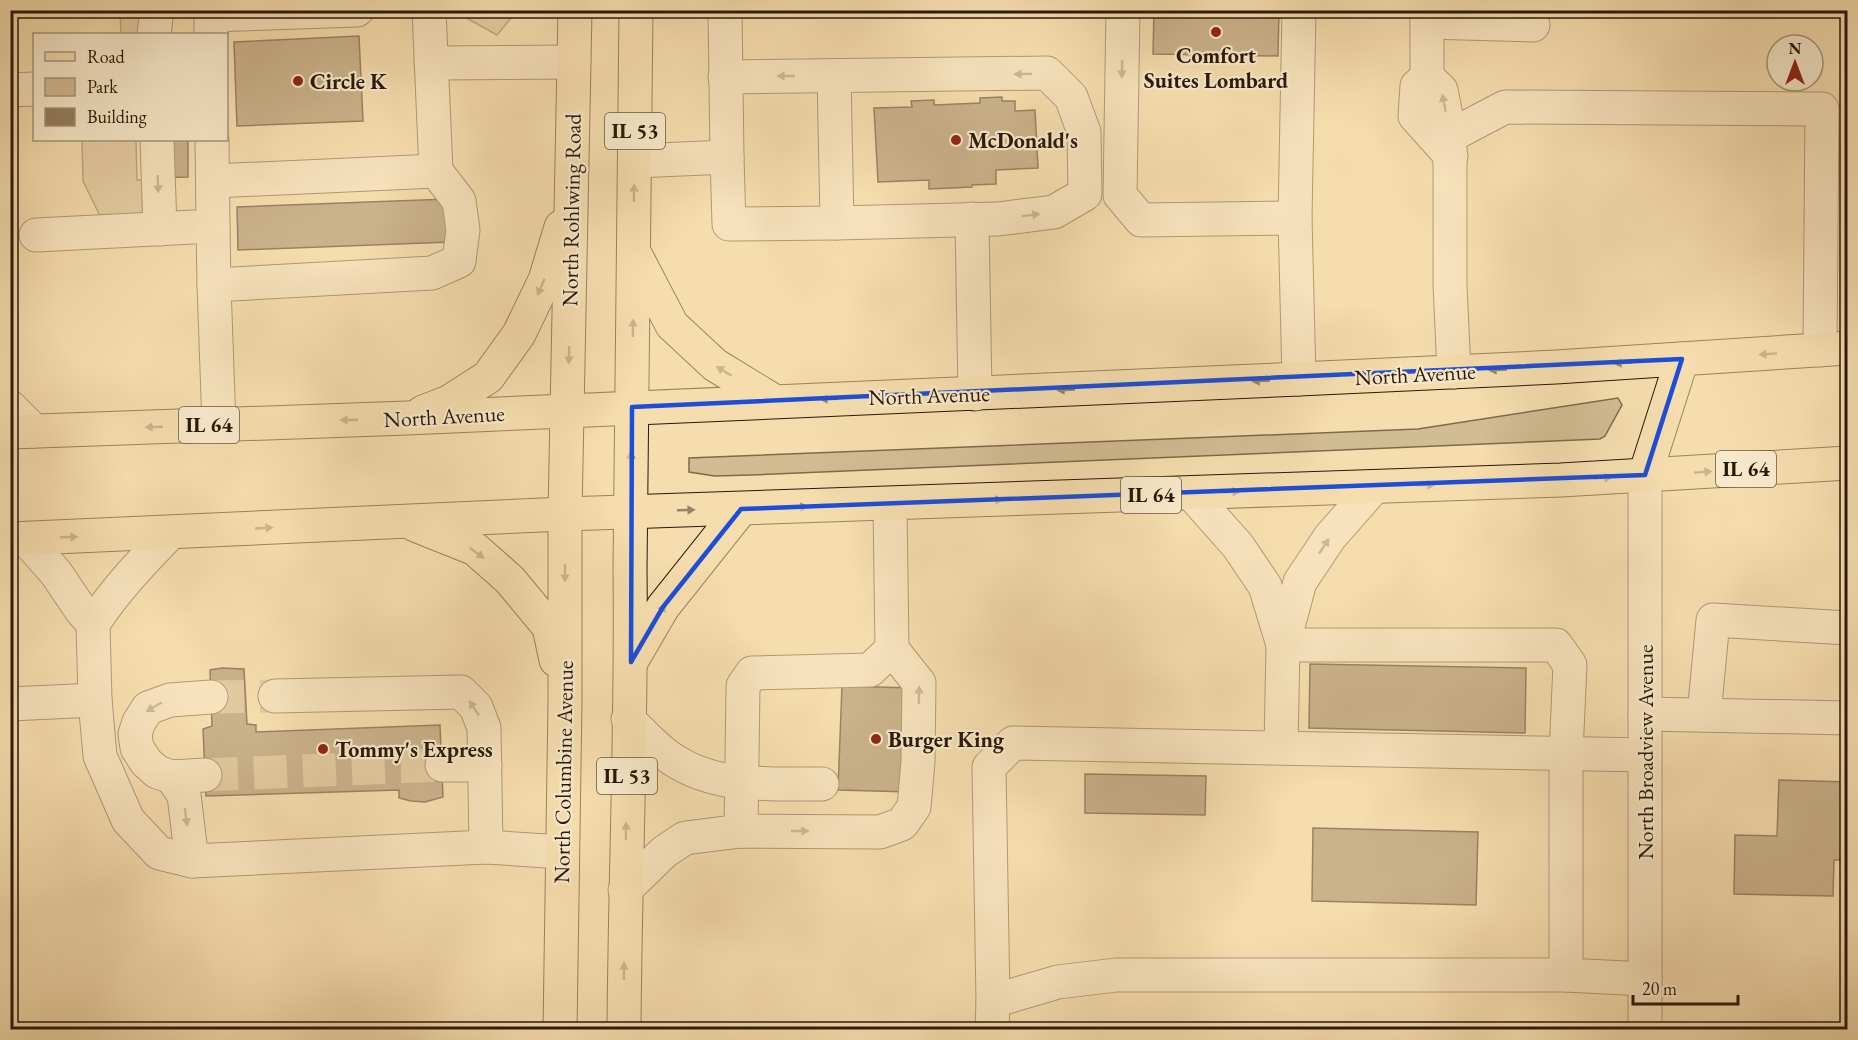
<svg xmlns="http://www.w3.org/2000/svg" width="1858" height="1040" viewBox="0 0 1858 1040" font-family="'EB Garamond',serif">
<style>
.green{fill:#d2bc92;stroke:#7e6a4d;stroke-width:1.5}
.building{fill:#947e5e;stroke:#2a1808;stroke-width:1.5}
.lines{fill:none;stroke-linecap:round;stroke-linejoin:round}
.minor-tunnel{stroke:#ccb68d;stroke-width:33;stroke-dasharray:33 16;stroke-linecap:butt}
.minor-casing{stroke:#5d4932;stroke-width:35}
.major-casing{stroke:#2a1808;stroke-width:35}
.minor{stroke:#f8e9ca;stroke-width:33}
.major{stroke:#f5ddae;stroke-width:33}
.oneway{fill:#9b8b73}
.oneway2{fill:#9a8463}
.marked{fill:none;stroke:#1d4ed8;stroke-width:4.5;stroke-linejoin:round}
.poi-dot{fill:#8f2418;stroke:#f8e9ca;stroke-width:2}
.labels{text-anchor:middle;stroke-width:4.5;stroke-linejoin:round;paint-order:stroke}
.shield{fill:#f8e9ca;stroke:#685742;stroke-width:1.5}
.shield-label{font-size:21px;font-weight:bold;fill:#2a1808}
.poi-label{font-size:22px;font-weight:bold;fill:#2a1808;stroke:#f8e9ca;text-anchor:start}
.street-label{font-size:22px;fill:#2a1808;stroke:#f8e9ca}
</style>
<rect width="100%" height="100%" fill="#f5ddae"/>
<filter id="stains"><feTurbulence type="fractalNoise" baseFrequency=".00333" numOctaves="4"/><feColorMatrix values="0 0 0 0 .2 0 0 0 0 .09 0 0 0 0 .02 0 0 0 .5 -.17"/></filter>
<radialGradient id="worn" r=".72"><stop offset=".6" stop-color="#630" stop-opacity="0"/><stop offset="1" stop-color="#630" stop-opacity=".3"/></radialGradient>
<!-- green -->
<g class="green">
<polygon points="120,11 149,11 146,34 121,34"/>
<polygon points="466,11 466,10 517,11 497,35 468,19"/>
<polygon points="82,140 136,140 137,180 152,180 152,218 101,218 83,181"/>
<polygon points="1618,398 1622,405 1605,436 1600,439 751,475 715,476 689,472 689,458 1418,429"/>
</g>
<!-- building -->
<g class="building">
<polygon points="1154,10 1279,10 1278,56 1153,54"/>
<polygon points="359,36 363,121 237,126 234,42"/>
<polygon points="1002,97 1002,101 1015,101 1015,111 1035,110 1038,168 996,170 996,184 972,185 972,187 929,189 929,180 878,182 874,108 912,107 911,101 934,100 934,105 980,103 980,98"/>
<polygon points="146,140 188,140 188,177 148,178"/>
<polygon points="449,199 451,242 238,250 237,207"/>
<polygon points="1310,664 1526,668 1525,733 1309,728"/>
<polygon points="222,668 244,669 247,724 256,725 256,732 440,725 443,797 425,802 411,801 399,798 399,790 206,796 203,729 212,726 210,670"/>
<polygon points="842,686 913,688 910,792 838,790"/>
<polygon points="1085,774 1206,776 1205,815 1085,813"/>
<polygon points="1779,780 1848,782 1848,860 1834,860 1833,896 1734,894 1735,835 1777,836"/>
<polygon points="1313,828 1478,832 1476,905 1312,901"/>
</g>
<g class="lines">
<!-- minor-tunnel -->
<g class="minor-tunnel">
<polyline points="211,697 275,696"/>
<polyline points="205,775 442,765"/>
</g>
<!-- minor casing -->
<g class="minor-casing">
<g id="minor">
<polyline points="1123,10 1120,195 1141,220 1295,218"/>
<polyline points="1427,10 1427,77 1441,90 1450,136 1450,284 1454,372"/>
<polyline points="1427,22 1533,25"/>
<polyline points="154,34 157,10"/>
<polyline points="211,34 211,15 357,10"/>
<polyline points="431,63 574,62"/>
<polyline points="834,76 837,223"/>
<polyline points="725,77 1047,73 1071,97 1084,132 1085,194 1054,212 998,219 837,223 729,224 727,157"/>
<polyline points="1427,77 1417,86 1415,116 1451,156"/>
<polyline points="10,90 34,89"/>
<polyline points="1450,136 1505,107 1822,109 1820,350"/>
<polyline points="157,140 160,229"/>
<polyline points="635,161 727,157 725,10"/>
<polyline points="213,181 436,171"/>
<polyline points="972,219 975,394"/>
<polyline points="213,226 214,285 432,273 459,261 463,230 459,201 436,171 429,10"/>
<polyline points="36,235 213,226 212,140"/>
<polyline points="214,285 219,425"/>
<polyline points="1299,379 1295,218 1299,10"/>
<polyline points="10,407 34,431"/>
<polyline points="1645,475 1645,1030"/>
<polyline points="1191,493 1238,546 1265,586 1283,645"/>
<path d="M 26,539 L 56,573 L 81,610 L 93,624 C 115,590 142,562 170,533"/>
<polyline points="93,624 95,700 100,756 128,820 159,853 192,861 486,847 562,852"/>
<polyline points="1283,645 1300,582 1330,537 1374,487"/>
<polyline points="275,696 461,692 476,707 484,728 486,847"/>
<polyline points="10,704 95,700"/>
<polyline points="1645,714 1848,718"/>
<polyline points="1704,715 1713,620 1848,628"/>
<path d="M 628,719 C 640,731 652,744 665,754 C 712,790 767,783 822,784"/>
<polyline points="1281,747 1283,645 1556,645 1570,665 1566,753 1566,975"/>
<polyline points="442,765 485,765"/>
<polyline points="205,775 172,777 157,772 146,762 137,748 135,734 139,722 148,708 170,700 211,697"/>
<polyline points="172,777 184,795 192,861"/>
<polyline points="741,831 743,686 752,673 870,670 892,649 890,504"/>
<polyline points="625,890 664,852 685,838 741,831 880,832 902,824 914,807 918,762 919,683 892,649"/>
<polyline points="993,1001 989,767 1013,743 1645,755"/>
<polyline points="992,1030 993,1001 1058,982 1116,975 1566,975 1645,979"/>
</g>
</g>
<!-- major casing -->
<g class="major-casing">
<g id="major">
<polyline points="636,256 672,325 715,365 774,401"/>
<polyline points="423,412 449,402 488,377 519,334 545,280 561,227"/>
<polyline points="10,432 407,418 1299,379 1556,367 1848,348"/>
<polyline points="1645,475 1682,359"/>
<polyline points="415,525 475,549 510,580 549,627 556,660"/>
<polyline points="10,539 565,514 1561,480 1848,463"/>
<polyline points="631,662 663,607 741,509"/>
<polyline points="560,1030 565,702 565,514 575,10"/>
<path d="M 624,1030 C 625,876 632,723 630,570 L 636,10"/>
</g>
</g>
<!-- minor -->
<use href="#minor" class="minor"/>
<!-- major -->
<use href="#major" class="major"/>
</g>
<!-- one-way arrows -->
<defs><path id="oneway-solid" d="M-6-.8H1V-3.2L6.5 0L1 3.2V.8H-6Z" transform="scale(1.5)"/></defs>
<g class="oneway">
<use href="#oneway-solid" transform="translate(1122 69) rotate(91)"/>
<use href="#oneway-solid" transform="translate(1023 74) rotate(179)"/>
<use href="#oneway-solid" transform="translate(786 76) rotate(180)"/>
<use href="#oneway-solid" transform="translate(1444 103) rotate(-101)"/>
<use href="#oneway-solid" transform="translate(158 184) rotate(88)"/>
<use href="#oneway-solid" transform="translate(1031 215) rotate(-7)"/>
<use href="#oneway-solid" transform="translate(1324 546) rotate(-57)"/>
<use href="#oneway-solid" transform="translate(919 695) rotate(-89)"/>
<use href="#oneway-solid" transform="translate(154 707) rotate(150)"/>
<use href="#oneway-solid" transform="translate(474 708) rotate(-124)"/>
<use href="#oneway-solid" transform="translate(186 817) rotate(82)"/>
<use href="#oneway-solid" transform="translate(800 831)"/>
</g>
<g class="oneway2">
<use href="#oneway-solid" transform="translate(634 193) rotate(-89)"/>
<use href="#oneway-solid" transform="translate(541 287) rotate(114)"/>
<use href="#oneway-solid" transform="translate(633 328) rotate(-89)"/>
<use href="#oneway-solid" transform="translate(1768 354) rotate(176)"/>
<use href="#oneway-solid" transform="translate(569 355) rotate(91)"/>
<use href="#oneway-solid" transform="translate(1623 363) rotate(177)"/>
<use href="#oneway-solid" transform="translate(1498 370) rotate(177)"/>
<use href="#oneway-solid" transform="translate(724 371) rotate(-148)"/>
<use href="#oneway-solid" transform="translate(1261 381) rotate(177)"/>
<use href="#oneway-solid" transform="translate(1066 390) rotate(177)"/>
<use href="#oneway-solid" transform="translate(829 399) rotate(178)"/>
<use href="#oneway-solid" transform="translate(349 420) rotate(178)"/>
<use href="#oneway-solid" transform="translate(154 427) rotate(178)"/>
<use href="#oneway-solid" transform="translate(631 460) rotate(-89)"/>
<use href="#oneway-solid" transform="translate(1703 472) rotate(-4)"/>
<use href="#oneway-solid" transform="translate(1603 478) rotate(-3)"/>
<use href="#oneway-solid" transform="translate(1426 485) rotate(-2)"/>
<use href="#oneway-solid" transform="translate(1231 492) rotate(-2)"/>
<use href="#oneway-solid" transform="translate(994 500) rotate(-2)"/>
<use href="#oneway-solid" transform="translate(799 507) rotate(-2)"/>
<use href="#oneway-solid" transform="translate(686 510) rotate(-2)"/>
<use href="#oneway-solid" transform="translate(264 528) rotate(-3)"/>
<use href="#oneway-solid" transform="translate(69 537) rotate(-2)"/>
<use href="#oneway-solid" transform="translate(477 553) rotate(36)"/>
<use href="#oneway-solid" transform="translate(565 573) rotate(90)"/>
<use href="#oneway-solid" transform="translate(661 612) rotate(-58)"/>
<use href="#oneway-solid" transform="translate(626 831) rotate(-89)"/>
<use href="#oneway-solid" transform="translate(624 971) rotate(-89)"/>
</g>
<!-- marked area -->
<path d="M0 0H1858V1040H0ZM 1682,359 L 1645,475 L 741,509 L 663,607 L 631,662 L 632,407 Z" fill="#f5ddae" fill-opacity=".55" fill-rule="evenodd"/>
<path class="marked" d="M 1682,359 L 1645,475 L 741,509 L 663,607 L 631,662 L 632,407 Z"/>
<!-- markers -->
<g class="poi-dot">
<circle cx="1216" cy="32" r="6"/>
<circle cx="298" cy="81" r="6"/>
<circle cx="956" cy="140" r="6"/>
<circle cx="876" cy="739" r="6"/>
<circle cx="323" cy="749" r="6"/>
</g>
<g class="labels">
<!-- shield labels -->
<g class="shield">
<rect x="605" y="113" width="60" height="36" rx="4.5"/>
<rect x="179" y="407" width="60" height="36" rx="4.5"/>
<rect x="1716" y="451" width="60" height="36" rx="4.5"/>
<rect x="1121" y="477" width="60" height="36" rx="4.5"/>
<rect x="597" y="758" width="60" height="36" rx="4.5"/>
</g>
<g class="shield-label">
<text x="635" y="138">IL 53</text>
<text x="209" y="432">IL 64</text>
<text x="1746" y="476">IL 64</text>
<text x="1151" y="502">IL 64</text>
<text x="627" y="783">IL 53</text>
</g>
<!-- poi labels -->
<g class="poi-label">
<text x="1216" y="63" text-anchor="middle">Comfort<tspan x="1216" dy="25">Suites Lombard</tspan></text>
<text x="310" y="89">Circle K</text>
<text x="968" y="148">McDonald's</text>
<text x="888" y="747">Burger King</text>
<text x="335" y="757">Tommy's Express</text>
</g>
<!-- street labels -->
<g class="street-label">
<text transform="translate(571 210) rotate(-89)" y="8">North Rohlwing Road</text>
<text transform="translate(1415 374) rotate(-3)" y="8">North Avenue</text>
<text transform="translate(929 395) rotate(-2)" y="8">North Avenue</text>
<text transform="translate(444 416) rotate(-3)" y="8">North Avenue</text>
<text transform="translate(1645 752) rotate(-90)" y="8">North Broadview Avenue</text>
<text transform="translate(563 772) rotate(-89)" y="8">North Columbine Avenue</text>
</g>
</g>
<!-- margin -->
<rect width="1858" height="1040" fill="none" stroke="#f5ddae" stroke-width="36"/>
<rect x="12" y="12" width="1834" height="1016" fill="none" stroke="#2a1808" stroke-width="3"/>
<rect x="18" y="18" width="1822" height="1004" fill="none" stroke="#2a1808" stroke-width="1.5"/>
<!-- legend -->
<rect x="33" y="33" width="195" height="108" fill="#f8e9ca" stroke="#a6957c" stroke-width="1.5"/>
<rect x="45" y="52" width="30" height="9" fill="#f5ddae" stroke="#a6957c" stroke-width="1.5"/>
<text x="87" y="63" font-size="18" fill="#2a1808">Road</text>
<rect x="45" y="78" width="30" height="18" fill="#d2bc92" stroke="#a6957c" stroke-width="1.5"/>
<text x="87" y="93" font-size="18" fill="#2a1808">Park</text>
<rect x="45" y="108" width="30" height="18" fill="#947e5e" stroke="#a6957c" stroke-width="1.5"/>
<text x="87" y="123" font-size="18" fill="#2a1808">Building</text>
<!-- north arrow -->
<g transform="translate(1795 63)"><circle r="28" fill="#f8e9ca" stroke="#a6957c" stroke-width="1.5"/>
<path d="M0-4.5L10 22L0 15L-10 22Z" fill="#8f2418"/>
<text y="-9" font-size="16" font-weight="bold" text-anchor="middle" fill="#2a1808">N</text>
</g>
<!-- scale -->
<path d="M1633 995v9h105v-9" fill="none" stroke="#2a1808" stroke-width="3"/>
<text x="1642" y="995" font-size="18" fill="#2a1808" stroke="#f8e9ca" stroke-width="4.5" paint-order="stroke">20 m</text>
<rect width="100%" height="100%" filter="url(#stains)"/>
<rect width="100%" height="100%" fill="url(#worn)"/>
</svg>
